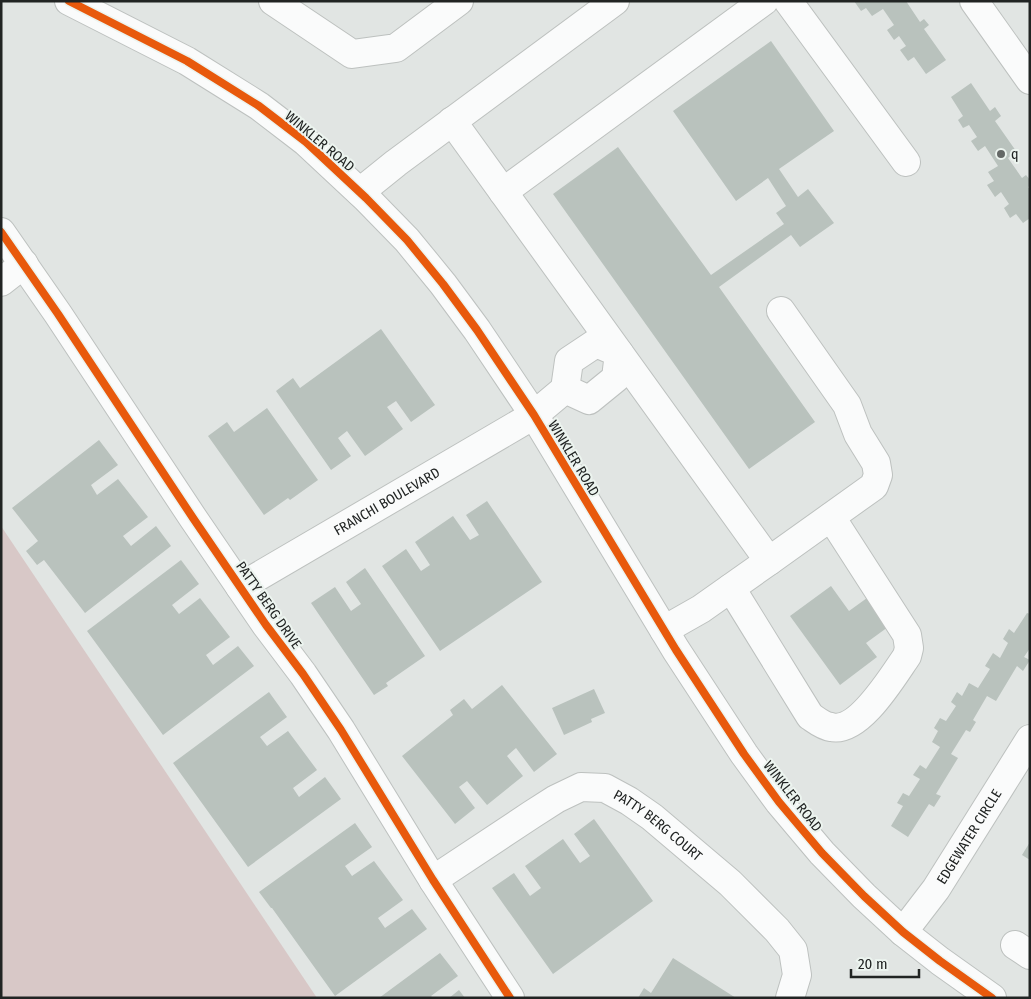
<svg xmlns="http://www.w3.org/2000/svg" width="1031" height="999" viewBox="0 0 1031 999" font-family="'Fira Sans Condensed',sans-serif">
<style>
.green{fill:#d8c8c7}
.building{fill:#b9c2bd}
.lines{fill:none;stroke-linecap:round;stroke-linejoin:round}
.minor-casing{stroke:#bdc1bf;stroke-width:30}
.minor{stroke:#fafbfb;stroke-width:28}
.cycleway-casing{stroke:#ecf4ef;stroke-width:11}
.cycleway{stroke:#e8590c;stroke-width:8}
.poi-dot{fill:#646866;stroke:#ecf4ef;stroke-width:2}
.labels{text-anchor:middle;stroke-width:4;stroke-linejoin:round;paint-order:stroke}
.street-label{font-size:14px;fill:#212423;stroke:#ecf4ef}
.poi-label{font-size:14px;fill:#212423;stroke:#ecf4ef;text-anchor:start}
</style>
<rect width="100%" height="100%" fill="#e1e5e3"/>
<!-- green -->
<polygon class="green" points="1,526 317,998 1,998"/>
<!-- building -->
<g class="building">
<polygon points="854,1 906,1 920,22 924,19 929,25 924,29 946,60 926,74 914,57 908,61 900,50 906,46 899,36 894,40 887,30 894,25 883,9 872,16 866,8 861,11"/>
<polygon points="771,41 834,131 779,169 798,197 808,189 834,223 800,247 791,235 719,287 815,422 749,469 553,194 618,147 711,275 784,224 776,213 786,206 768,178 736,201 673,111"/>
<polygon points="971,83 990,111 995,107 1001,116 995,121 1016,151 1008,158 1022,178 1026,175 1030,180 1030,186 1028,187 1030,189 1030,218 1023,223 1016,214 1010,218 1004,208 1009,204 1001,192 995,197 987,185 994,181 988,172 998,166 985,146 978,151 971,141 977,137 969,125 963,128 958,120 963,116 951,97"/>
<polygon points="381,329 435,405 411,422 396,401 387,407 403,429 365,456 347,431 338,438 351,456 331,470 276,391 293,378 300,388"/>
<polygon points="267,408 318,480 290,500 288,498 264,515 208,436 227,422 234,432"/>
<polygon points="99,440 118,465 91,485 97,495 118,479 148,517 123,536 131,546 156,526 171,546 85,613 44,560 37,565 26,551 38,541 12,508"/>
<polygon points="487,501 542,582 440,651 382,566 406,549 421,571 430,565 415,542 453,516 470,540 479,535 466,515"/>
<polygon points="181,560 199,584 172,605 179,614 200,598 230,637 206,655 213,665 238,646 254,666 163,735 87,631"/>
<polygon points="365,568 425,656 386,683 388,686 374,695 311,603 335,587 351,611 361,604 346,582"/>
<polygon points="831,586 849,611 867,598 888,627 866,643 877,657 840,685 790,616"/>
<polygon points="1027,613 1030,614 1030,648 1024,657 1030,660 1023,671 1017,666 996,701 987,696 973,720 976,722 970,732 966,730 951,754 958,758 936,794 941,796 934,807 929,804 908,837 891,826 903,806 897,803 903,793 909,796 920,779 913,775 920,765 926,769 940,747 932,742 938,731 934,728 940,718 946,721 956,706 951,702 957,692 962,696 969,683 978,688 990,669 985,666 993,653 1000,658 1008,643 1003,639 1009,629 1014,633"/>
<polygon points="502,685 557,754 534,772 516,748 507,756 523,776 487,805 467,781 459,787 475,808 455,824 402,756 453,715 450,710 464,699 472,709"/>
<polygon points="594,689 605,713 591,719 592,722 564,735 552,708"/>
<polygon points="269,692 287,717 260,737 267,746 288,731 317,770 293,788 299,797 325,777 341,799 248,867 173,763"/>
<polygon points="594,819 653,901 553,974 492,888 514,873 530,896 541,888 525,866 563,839 580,863 590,856 574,834"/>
<polygon points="355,823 372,847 345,866 352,876 374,861 403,900 378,918 385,928 412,909 427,929 335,996 272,908 271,908 259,892"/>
<polygon points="1030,842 1030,860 1022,855"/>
<polygon points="440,953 458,976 431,996 433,998 379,998"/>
<polygon points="673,958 736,998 638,998 644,988 651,993"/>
<polygon points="459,990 465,998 449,998"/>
</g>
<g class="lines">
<!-- minor casing -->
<g class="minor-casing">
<g id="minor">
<polyline points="69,1 187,61 259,106 306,142 366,198 407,240 443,284 477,330 534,415 676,650 744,754 779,802 822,853 864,896 903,932 940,961 992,998"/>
<polyline points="273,1 352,54 396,48 459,1"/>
<polyline points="788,1 906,162"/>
<polyline points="974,1 1030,80"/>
<polyline points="452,121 769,561 701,609 664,630"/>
<polyline points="360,192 396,163 615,1"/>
<polyline points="503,192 764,1"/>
<polyline points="1,232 58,314 193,518 266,625 303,674 341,730 433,880 510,998"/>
<polyline points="1,282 24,264"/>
<polyline points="769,561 874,486 878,475 876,463 858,434 847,405 781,311"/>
<path id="s1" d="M 240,587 L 534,415 L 565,389 L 569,361 L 596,343 L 619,353 L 616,378 L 589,400 L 565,389"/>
<path d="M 731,588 L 810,716 C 816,720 823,726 831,727 C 859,734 893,676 907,656 L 909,648 L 907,635 L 831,517"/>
<path id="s2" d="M 433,880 L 531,815 L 556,799 L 581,787 L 605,788 L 629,801 L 652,817 L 730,883 L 777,930 L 793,950 L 797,975 L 790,998"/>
<path id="s3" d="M 903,932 L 936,889 L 1030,739"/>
<polyline points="1015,945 1030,955"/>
</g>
</g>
<!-- minor -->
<use href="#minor" class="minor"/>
<!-- cycleway casing -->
<g class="cycleway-casing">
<g id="cycleway">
<polyline points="69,1 187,61 259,106 306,142 366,198 407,240 443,284 477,330 534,415 676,650 744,754 779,802 822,853 864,896 903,932 940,961 992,998"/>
<polyline points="1,232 58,314 193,518 266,625 303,674 341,730 433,880 510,998"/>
</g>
</g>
<!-- cycleway -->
<use href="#cycleway" class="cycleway"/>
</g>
<!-- markers -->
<circle class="poi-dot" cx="1001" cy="154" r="5"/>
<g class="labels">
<!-- street labels -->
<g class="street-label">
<text transform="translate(320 141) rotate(40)" y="5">WINKLER ROAD</text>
<text transform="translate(574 458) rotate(59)" y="5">WINKLER ROAD</text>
<text dy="5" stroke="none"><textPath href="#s1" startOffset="170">FRANCHI BOULEVARD</textPath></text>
<text transform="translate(269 605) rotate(55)" y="5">PATTY BERG DRIVE</text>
<text transform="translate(793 796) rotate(52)" y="5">WINKLER ROAD</text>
<text dy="5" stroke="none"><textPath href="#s2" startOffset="264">PATTY BERG COURT</textPath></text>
<text dy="5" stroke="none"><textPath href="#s3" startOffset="116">EDGEWATER CIRCLE</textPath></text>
</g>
<!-- poi labels -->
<g class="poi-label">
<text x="1011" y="159">q</text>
</g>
</g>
<!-- border -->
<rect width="1031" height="999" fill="none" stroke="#212423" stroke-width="5"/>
<!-- scale -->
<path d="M851 969v8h68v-8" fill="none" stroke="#212423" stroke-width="2.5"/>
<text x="858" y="969" font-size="15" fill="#212423" stroke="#ecf4ef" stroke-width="4" paint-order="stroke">20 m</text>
</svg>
